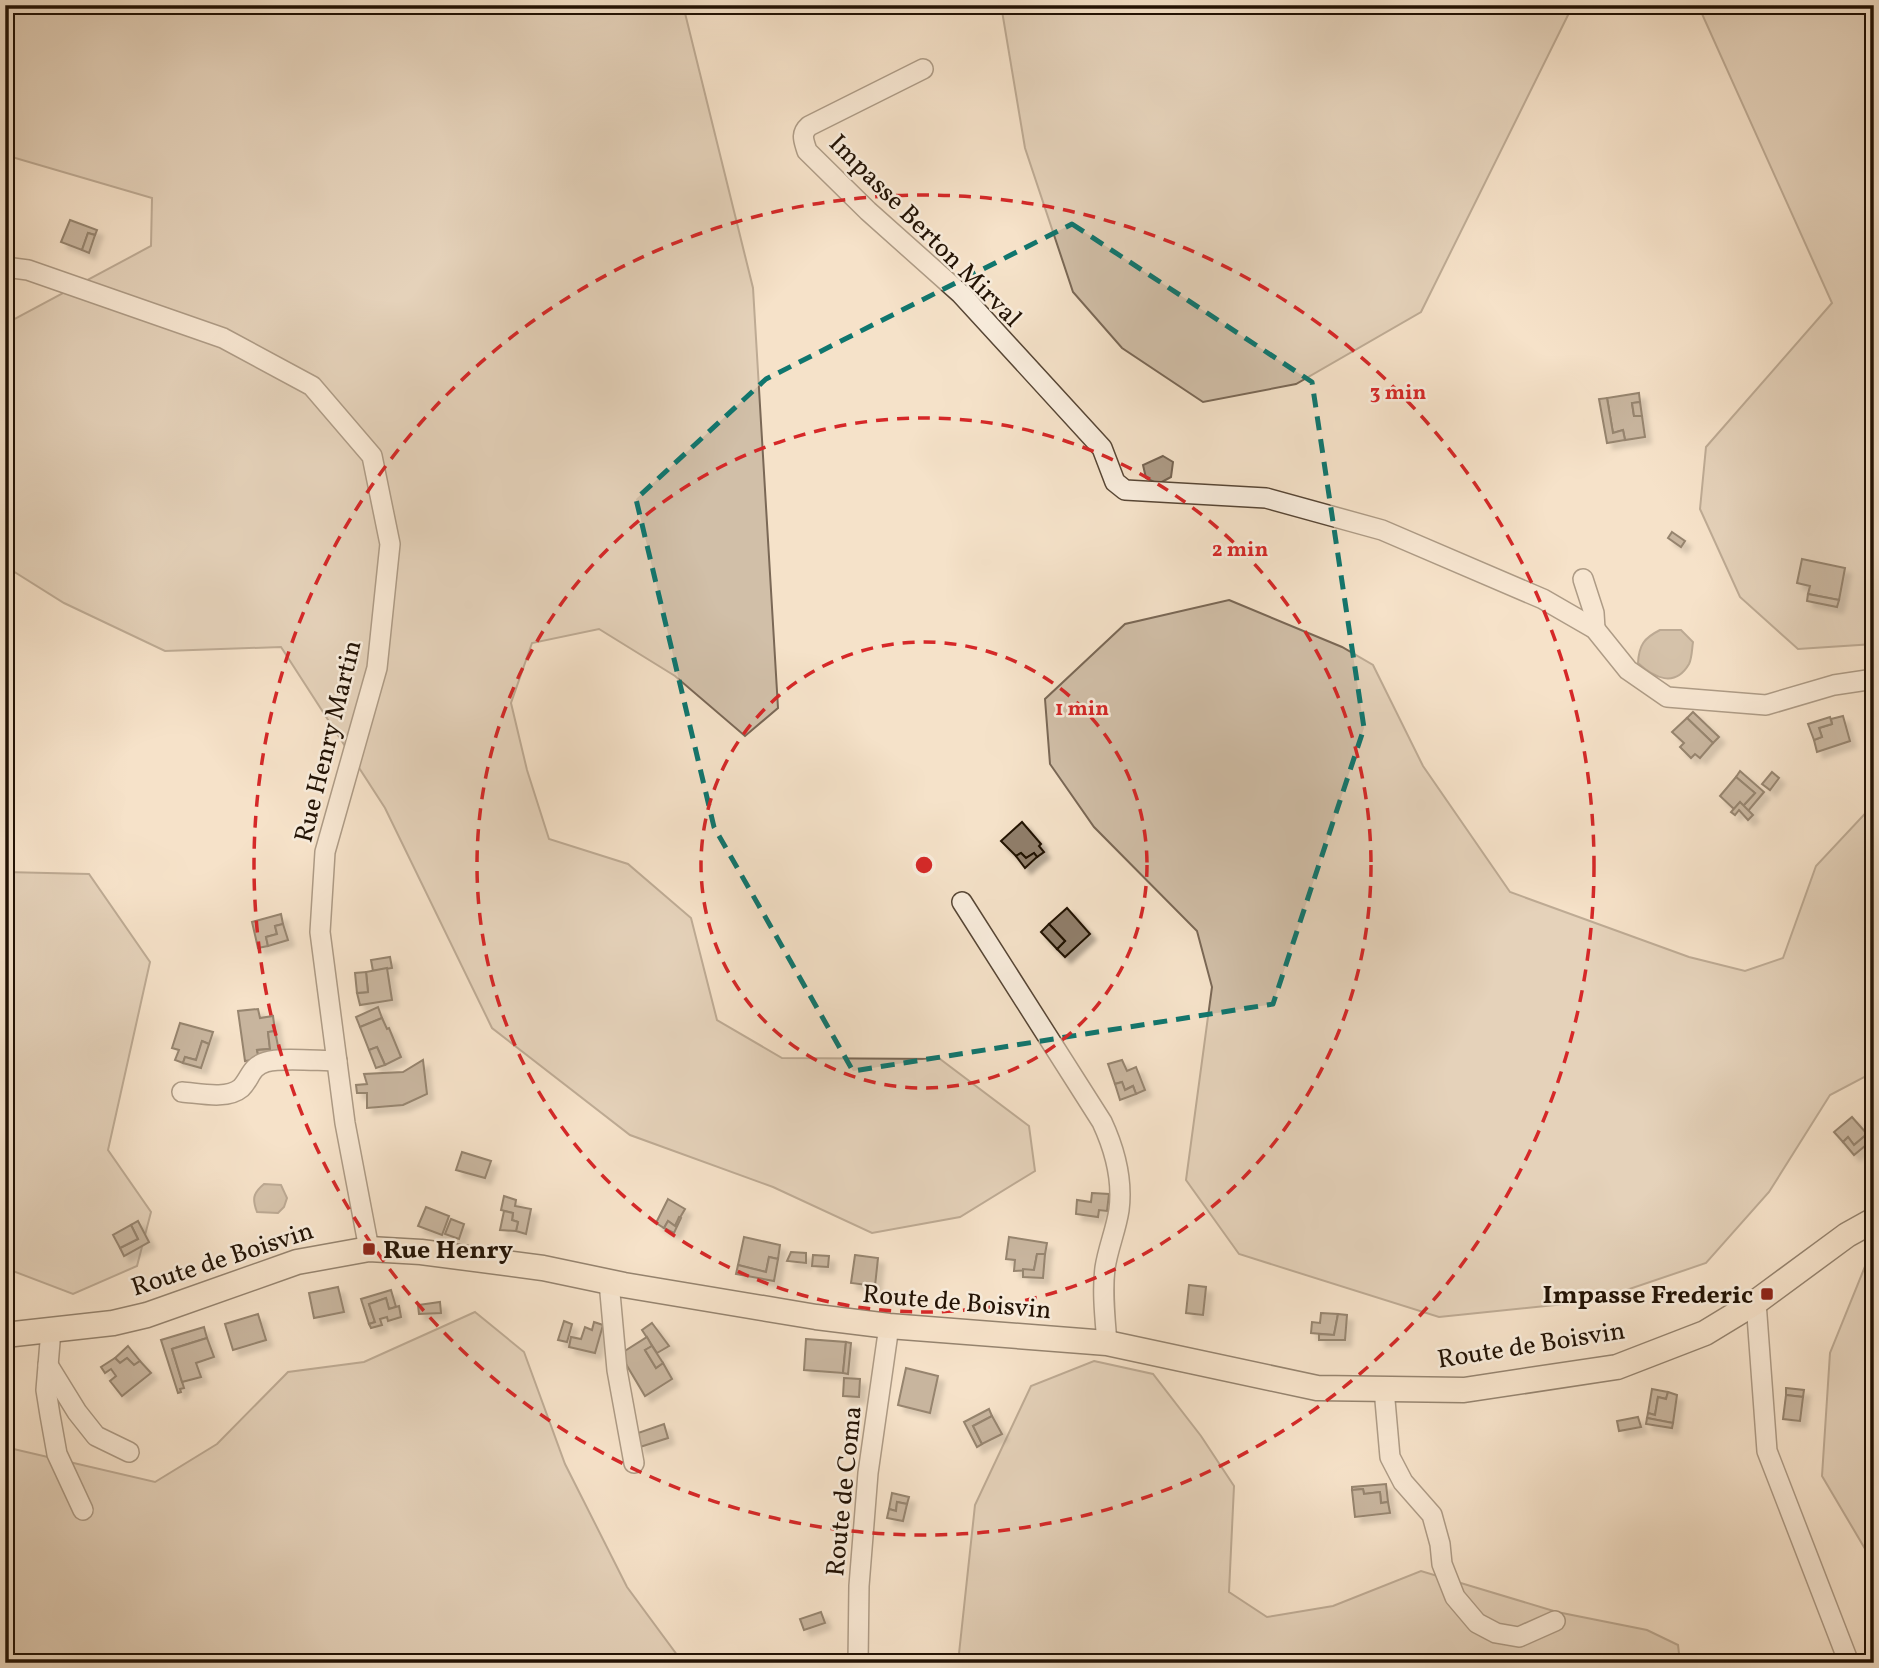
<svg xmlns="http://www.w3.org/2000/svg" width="1879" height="1668" viewBox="0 0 1879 1668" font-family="Vollkorn,serif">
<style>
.green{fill:#d1bfa8;stroke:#7a6856;stroke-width:2}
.water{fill:#ad9b86;stroke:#756452;stroke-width:2}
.building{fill:#907e6a;stroke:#221204;stroke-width:2;filter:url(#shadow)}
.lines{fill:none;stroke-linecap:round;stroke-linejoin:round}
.minor-casing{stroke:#574635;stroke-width:22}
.major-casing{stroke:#221204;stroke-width:27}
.minor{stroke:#f8ecdc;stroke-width:19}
.major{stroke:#f5e2c9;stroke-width:24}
.marked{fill:none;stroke:#0f766e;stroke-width:5;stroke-dasharray:14 9;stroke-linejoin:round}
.ring{fill:none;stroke:#d62828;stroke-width:3.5;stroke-dasharray:12 9}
.poi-dot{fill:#8f2418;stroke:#f8ecdc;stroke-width:2.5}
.labels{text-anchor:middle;stroke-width:5;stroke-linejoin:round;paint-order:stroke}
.street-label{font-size:26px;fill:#221204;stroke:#f8ecdc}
.poi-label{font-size:26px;font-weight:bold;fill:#221204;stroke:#f8ecdc;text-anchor:start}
.centre{fill:#d62828;stroke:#f8ecdc;stroke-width:3.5}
.ring-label{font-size:21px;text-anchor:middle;font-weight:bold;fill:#d62828;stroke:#f8ecdc;stroke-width:5;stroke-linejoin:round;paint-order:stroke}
</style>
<defs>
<filter id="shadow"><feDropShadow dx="6" dy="6" stdDeviation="2" flood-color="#0004"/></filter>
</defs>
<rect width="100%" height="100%" fill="#f5e2c9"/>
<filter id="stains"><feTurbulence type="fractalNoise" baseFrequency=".00286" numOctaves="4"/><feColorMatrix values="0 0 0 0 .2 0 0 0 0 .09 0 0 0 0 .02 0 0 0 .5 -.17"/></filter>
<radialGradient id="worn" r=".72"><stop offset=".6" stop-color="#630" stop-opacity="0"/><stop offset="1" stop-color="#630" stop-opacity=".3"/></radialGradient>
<!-- green -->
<g class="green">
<polygon points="5,5 683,5 753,288 778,708 745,736 675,676 599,629 532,643 511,703 527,770 549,839 628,864 691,918 717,1020 782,1058 940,1059 1029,1126 1035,1171 960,1217 872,1233 773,1187 630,1135 492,1028 385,808 281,647 165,651 64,603 5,566 5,324 151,246 152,198 5,155"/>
<polygon points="1001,5 1573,5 1421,312 1296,384 1203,402 1122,348 1073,292 1025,148"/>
<polygon points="1698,5 1874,5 1874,644 1798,649 1740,597 1700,509 1706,447 1832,303"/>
<polygon points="1229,600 1342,647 1373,665 1423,766 1510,892 1689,957 1745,971 1783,958 1816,866 1874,804 1874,1072 1830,1095 1769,1192 1706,1263 1594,1301 1439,1317 1239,1254 1186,1180 1212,987 1197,931 1094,827 1050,764 1045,699 1125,624"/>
<polygon points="5,872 89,874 150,962 108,1150 151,1212 137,1266 73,1294 5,1268"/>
<polygon points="1874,1256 1874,1564 1822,1476 1830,1353 1868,1259"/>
<polygon points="475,1312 524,1352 565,1464 627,1587 683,1663 5,1663 5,1447 155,1482 217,1444 288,1372 364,1362"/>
<polygon points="1094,1361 1153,1374 1201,1436 1234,1486 1229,1592 1267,1617 1333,1606 1421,1571 1557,1612 1647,1630 1678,1645 1680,1663 958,1663 975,1505 1031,1386"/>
</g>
<!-- water -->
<g class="water">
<polygon points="1163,456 1173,462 1171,477 1158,484 1146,478 1143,465"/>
<path d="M 1660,630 L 1681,630 L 1693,642 C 1692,648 1692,658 1689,664 C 1675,688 1654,678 1638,663 C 1639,645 1644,638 1660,630 Z"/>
<path d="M 264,1184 L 281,1185 L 287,1198 L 284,1207 L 278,1213 L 257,1212 C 252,1199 253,1193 264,1184 Z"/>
</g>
<!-- building -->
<g class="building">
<polygon points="70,220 97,230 95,235 88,233 82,250 61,242"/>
<polygon points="88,233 95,235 89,253 82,250"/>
<polygon points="1639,393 1640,402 1632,403 1634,416 1642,416 1645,437 1625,440 1623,430 1613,433 1607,398"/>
<polygon points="1607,398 1613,433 1623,430 1625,440 1607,443 1599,399"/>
<polygon points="1640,402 1642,416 1634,416 1632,403"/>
<polygon points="1672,532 1685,541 1681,547 1668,538"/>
<polygon points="1802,559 1845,568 1839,600 1808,594 1810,586 1797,583"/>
<polygon points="1808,594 1839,600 1837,607 1807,601"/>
<polygon points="1693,712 1719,737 1713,743 1687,718"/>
<polygon points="1843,716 1850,741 1817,752 1814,740 1822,737 1819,728 1832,724 1831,719"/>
<polygon points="1830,717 1832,724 1819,728 1822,737 1814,740 1808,724"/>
<polygon points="1687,718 1713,743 1700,758 1695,754 1691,758 1680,747 1684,743 1672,732"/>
<polygon points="1740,771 1764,792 1748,811 1743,806 1755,793 1736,777"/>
<polygon points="1772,772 1779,778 1770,790 1762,784"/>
<polygon points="1736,777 1755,793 1743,806 1740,802 1734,809 1720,796"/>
<polygon points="1740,802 1753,815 1748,820 1739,810 1735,815 1731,812"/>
<polygon points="1022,822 1041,844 1039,846 1044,852 1037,857 1034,853 1026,858 1021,853 1016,856 1001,841"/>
<polygon points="1021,853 1026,858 1034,853 1037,857 1025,868 1016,856"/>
<polygon points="1067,908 1090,934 1065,957 1057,949 1065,941 1049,924"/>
<polygon points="281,914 283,924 275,926 277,934 266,937 268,946 258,948 252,922"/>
<polygon points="283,924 288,940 268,946 266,937 277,934 275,926"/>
<polygon points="1049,924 1065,941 1057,949 1041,932"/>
<polygon points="390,957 392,968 373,971 371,960"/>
<polygon points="387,968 392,1000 360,1005 357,993 368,992 366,972"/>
<polygon points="366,972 368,992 357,993 355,973"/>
<polygon points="378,1007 382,1018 360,1027 356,1017"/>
<polygon points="258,1009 260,1018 273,1016 275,1031 268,1032 270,1049 257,1050 259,1059 245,1061 238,1011"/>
<polygon points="382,1018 387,1029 389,1028 401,1057 385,1065 377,1047 369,1050 360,1027"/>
<polygon points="180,1023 213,1032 209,1044 202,1041 196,1060 185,1057 183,1063 175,1060 179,1050 172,1048"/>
<polygon points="275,1031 280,1056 259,1059 257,1050 270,1049 268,1032"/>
<polygon points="202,1041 209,1044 201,1068 183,1063 185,1057 196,1060"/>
<polygon points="377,1047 385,1065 376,1068 369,1050"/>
<polygon points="423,1060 427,1094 403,1105 367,1108 367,1093 357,1093 356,1085 367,1084 364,1074 403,1072"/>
<polygon points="1122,1060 1127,1071 1136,1067 1145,1090 1136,1094 1133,1086 1125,1090 1122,1082 1115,1084 1108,1064"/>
<polygon points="1122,1082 1125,1090 1133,1086 1136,1094 1120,1100 1115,1084"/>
<polygon points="1852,1117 1867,1134 1854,1145 1848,1137 1843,1142 1834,1132"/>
<polygon points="1867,1134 1872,1140 1854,1155 1843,1142 1848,1137 1854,1145"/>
<polygon points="462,1152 491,1161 485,1178 456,1170"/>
<polygon points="1092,1193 1109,1194 1107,1211 1099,1210 1098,1217 1076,1214 1077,1200 1091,1202"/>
<polygon points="504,1196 516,1200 515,1206 531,1209 526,1234 516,1231 518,1222 512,1220 513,1213 501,1210"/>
<polygon points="668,1199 685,1209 675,1226 668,1221 664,1228 656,1223"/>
<polygon points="426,1207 449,1216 442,1235 418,1226"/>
<polygon points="504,1211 513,1213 512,1220 518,1222 516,1231 500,1230"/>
<polygon points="679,1217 681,1218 674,1233 664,1228 668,1221 675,1226"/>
<polygon points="451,1219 464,1224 459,1239 445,1234"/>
<polygon points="138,1221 149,1242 124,1256 120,1248 138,1239 131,1225"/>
<polygon points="131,1225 138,1239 120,1248 113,1235"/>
<polygon points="744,1237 780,1245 778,1259 769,1257 766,1272 738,1265"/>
<polygon points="1009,1237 1047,1243 1045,1254 1037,1254 1034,1270 1014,1271 1015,1260 1006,1259"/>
<polygon points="791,1252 806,1253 806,1263 787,1261"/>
<polygon points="1037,1254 1045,1254 1043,1278 1023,1277 1023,1269 1034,1270"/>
<polygon points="813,1255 829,1256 828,1267 812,1266"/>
<polygon points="855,1255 878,1258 875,1286 851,1283"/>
<polygon points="769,1257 778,1259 774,1281 736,1274 738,1265 766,1272"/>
<polygon points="1189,1285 1206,1287 1203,1315 1186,1313"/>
<polygon points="338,1287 344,1312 314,1318 309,1293"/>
<polygon points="391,1290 396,1307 389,1309 386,1298 369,1304 375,1322 369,1324 361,1299"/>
<polygon points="386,1298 389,1309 399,1306 401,1317 388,1321 387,1317 380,1319 382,1325 371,1328 369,1324 375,1322 369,1304"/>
<polygon points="440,1302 441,1313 419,1314 418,1305"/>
<polygon points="1321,1313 1338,1314 1334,1335 1311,1333 1312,1322 1320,1323"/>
<polygon points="258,1314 266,1340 233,1350 225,1324"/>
<polygon points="1338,1314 1347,1315 1345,1340 1319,1340 1319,1334 1334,1335"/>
<polygon points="564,1321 572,1324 567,1342 558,1340"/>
<polygon points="594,1322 603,1325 595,1353 569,1347 571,1337 581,1339 585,1327 592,1330"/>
<polygon points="652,1323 669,1346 657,1353 642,1330"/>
<polygon points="204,1327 207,1338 172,1349 184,1388 180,1389 181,1392 178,1393 161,1340"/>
<polygon points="647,1337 652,1346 645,1350 656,1368 663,1363 672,1379 645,1396 620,1354"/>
<polygon points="207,1338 214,1357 196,1363 201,1377 182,1382 172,1349"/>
<polygon points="806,1339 846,1342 843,1373 804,1370"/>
<polygon points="846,1342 851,1343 848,1374 843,1373"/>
<polygon points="128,1346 140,1361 134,1365 127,1358 120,1363 115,1358"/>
<polygon points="652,1346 663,1363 656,1368 645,1350"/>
<polygon points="115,1358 120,1363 127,1358 134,1365 140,1361 151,1373 122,1396 110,1381 116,1376 111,1369 105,1373 101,1367"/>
<polygon points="906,1368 938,1376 930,1413 898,1405"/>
<polygon points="844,1378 860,1379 859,1397 843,1396"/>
<polygon points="1786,1388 1804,1390 1803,1397 1786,1395"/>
<polygon points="1652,1389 1668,1392 1666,1399 1658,1397 1655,1415 1648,1413"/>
<polygon points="1668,1392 1677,1395 1673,1423 1647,1418 1648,1413 1655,1415 1658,1397 1666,1399"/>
<polygon points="1786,1395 1803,1397 1800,1421 1783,1419"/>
<polygon points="989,1409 992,1416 973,1426 982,1444 977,1447 964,1422"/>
<polygon points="992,1416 1002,1434 982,1444 973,1426"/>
<polygon points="1638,1417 1641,1427 1619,1431 1617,1421"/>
<polygon points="1647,1418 1673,1423 1672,1428 1646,1424"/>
<polygon points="664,1424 668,1438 640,1447 635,1434"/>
<polygon points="1386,1484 1388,1502 1381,1503 1380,1492 1364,1494 1363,1489 1352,1490 1352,1487"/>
<polygon points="1363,1489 1364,1494 1380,1492 1381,1503 1388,1502 1390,1513 1355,1517 1352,1490"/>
<polygon points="892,1493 909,1497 907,1504 897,1502 896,1511 889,1509"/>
<polygon points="897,1502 907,1504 903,1521 887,1518 889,1509 896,1511"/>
<polygon points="821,1612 825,1623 804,1630 800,1619"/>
</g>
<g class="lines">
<!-- minor casing -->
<g class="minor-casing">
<g id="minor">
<path d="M 923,69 L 809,126 C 800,134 804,141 807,151 L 868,211 L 961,294 L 1102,448 L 1115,482 L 1125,490 L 1266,498 L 1382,530 L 1543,599 L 1595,629 L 1628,670 L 1667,697 L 1766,705 L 1834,685 L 1874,679"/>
<polyline points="5,267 28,270 223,338 312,386 372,456 390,544 377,668 325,852 320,932 345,1123 369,1249"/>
<polyline points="1583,579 1594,613 1595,629"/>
<path d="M 962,902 L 1102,1122 C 1115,1150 1123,1179 1119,1210 C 1116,1230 1108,1248 1105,1268 C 1102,1292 1105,1318 1107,1343"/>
<path d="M 182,1092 C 198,1093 227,1100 241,1088 C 251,1078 250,1067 266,1062 C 281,1057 319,1061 337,1061"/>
<polyline points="609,1282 617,1370 634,1463"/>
<polyline points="1756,1302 1767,1451 1849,1663"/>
<polyline points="51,1330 46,1390 50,1415 57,1454 83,1510"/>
<polyline points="48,1365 77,1412 96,1436 129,1452"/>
<polyline points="1384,1389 1390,1457 1403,1482 1432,1515 1440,1544 1442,1564 1455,1597 1477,1623 1496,1633 1519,1637 1555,1621"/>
<polyline points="858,1663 859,1586 868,1473 889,1326"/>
</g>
</g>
<!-- major casing -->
<g class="major-casing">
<polyline id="major" points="5,1335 113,1323 147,1315 297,1262 369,1249 421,1252 543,1268 624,1285 816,1317 889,1326 1107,1343 1317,1388 1464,1390 1617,1367 1705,1333 1756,1302 1847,1235 1874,1220"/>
</g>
<!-- minor -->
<use href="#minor" class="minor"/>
<!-- major -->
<use href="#major" class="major"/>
</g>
<!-- marked area -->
<path d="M0 0H1879V1668H0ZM 1072,224 L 1312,382 L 1364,728 L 1273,1004 L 853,1071 L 714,827 L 636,499 L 766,379 Z" fill="#f5e2c9" fill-opacity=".55" fill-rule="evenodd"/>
<path class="marked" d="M 1072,224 L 1312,382 L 1364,728 L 1273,1004 L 853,1071 L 714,827 L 636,499 L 766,379 Z"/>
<!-- distance rings -->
<g class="ring">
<circle cx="924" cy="865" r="223"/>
<circle cx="924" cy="865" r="447"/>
<circle cx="924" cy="865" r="670"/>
</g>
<!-- markers -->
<g class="poi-dot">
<rect x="362" y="1242" width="14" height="14" rx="3.5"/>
<rect x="1760" y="1287" width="14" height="14" rx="3.5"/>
</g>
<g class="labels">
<!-- street labels -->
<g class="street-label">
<text transform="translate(926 230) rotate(45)" y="9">Impasse Berton Mirval</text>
<text transform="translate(327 741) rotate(-76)" y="9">Rue Henry Martin</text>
<text transform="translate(222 1258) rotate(-18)" y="9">Route de Boisvin</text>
<text transform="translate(957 1301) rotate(5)" y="9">Route de Boisvin</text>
<text transform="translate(1531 1344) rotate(-9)" y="9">Route de Boisvin</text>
<text transform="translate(843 1491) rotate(-84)" y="9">Route de Coma</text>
</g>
<!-- poi labels -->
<g class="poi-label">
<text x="383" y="1258">Rue Henry</text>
<text x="1753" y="1303" text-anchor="end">Impasse Frederic</text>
</g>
</g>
<circle cx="924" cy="865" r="10" class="centre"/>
<g class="ring-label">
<text x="1398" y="399">3 min</text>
<text x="1240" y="556">2 min</text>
<text x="1082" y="715">1 min</text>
</g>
<!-- margin -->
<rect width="1879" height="1668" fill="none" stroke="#f5e2c9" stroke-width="28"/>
<rect x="7" y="7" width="1865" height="1654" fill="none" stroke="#221204" stroke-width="3.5"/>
<rect x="14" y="14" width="1851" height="1640" fill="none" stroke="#221204" stroke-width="2"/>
<rect width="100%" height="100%" filter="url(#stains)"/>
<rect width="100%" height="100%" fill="url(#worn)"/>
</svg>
